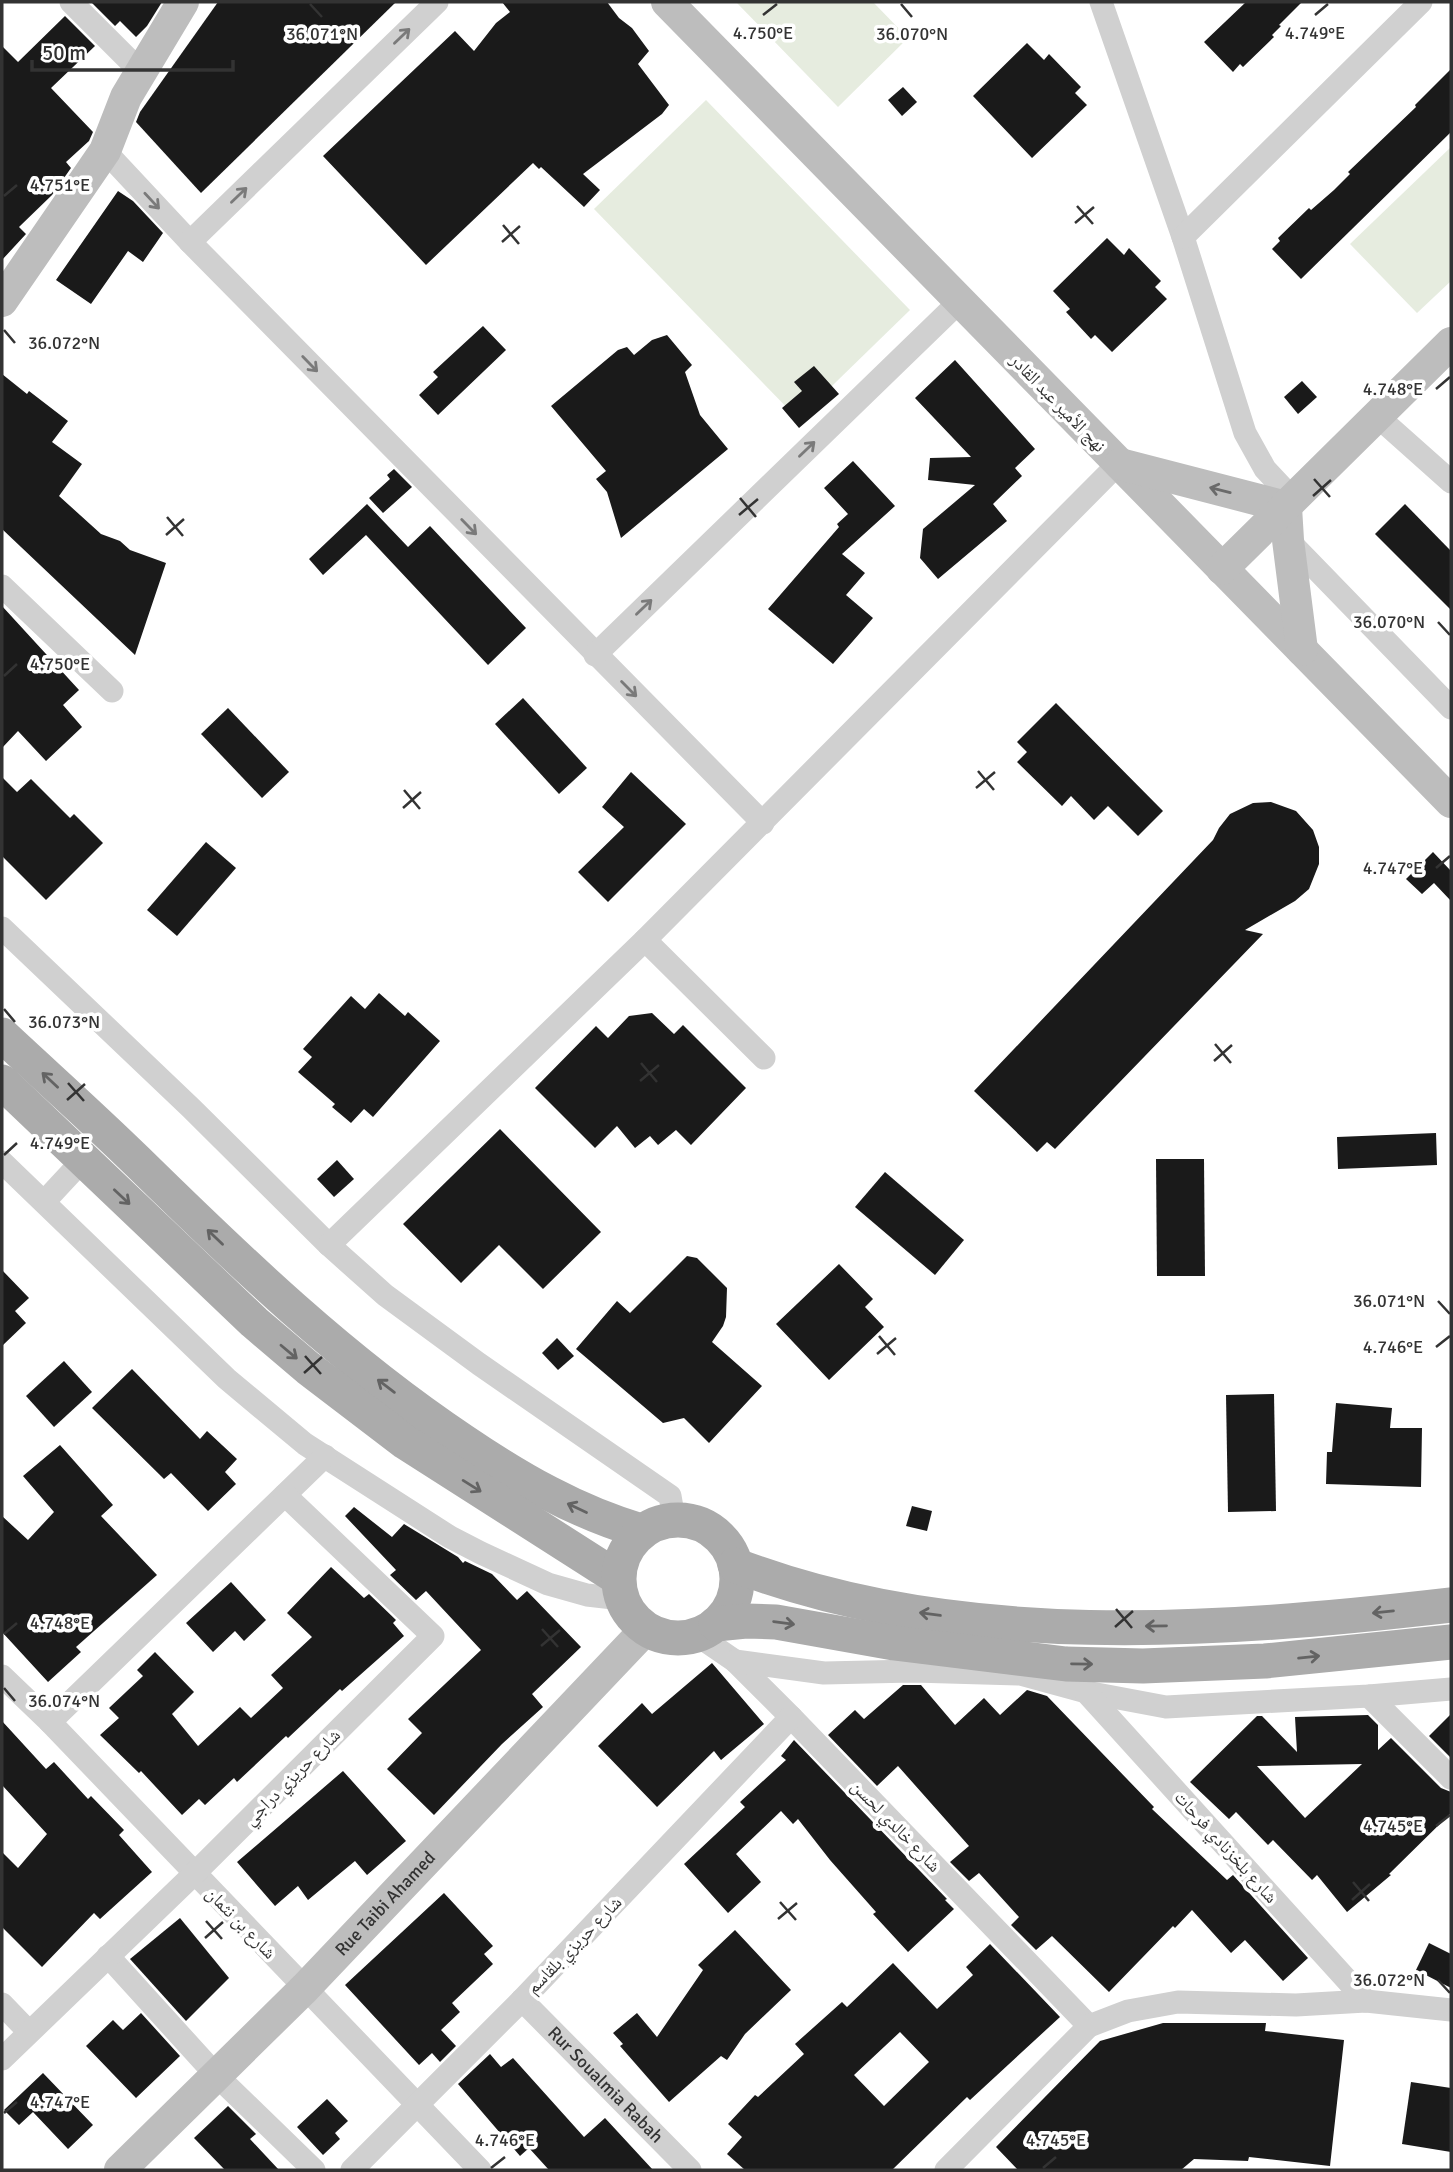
<svg xmlns="http://www.w3.org/2000/svg" width="1453" height="2172" viewBox="0 0 1453 2172" font-family="Signika,'Noto Naskh Arabic',sans-serif">
<style>
.green{fill:#e6ecdf}
.building{fill:#1a1a1a;fill-rule:evenodd}
.lines{fill:none;stroke-linecap:round;stroke-linejoin:round}
.street{stroke:#d0d0d0;stroke-width:23}
.secondary{stroke:#bdbdbd;stroke-width:32}
.primary{stroke:#ababab;stroke-width:35}
.oneway{stroke:#7a7a7a}
.oneway2{stroke:#6a6a6a}
.oneway3{stroke:#636363}
.ticks{fill:none;stroke:#333;stroke-width:2.5}
.labels{text-anchor:middle;stroke-width:7;stroke-linejoin:round;paint-order:stroke}
.street-label{font-size:18px;fill:#333;stroke:#fff}
.ticks-label{font-size:18px;text-anchor:middle;fill:#333;stroke:#fff;stroke-width:7;stroke-linejoin:round;paint-order:stroke}
</style>
<rect width="100%" height="100%" fill="#fff"/>
<!-- green -->
<g class="green">
<polygon points="736,2 873,2 908,38 838,107"/>
<polygon points="706,100 910,310 798,419 594,209"/>
<polygon points="1451,147 1451,281 1417,313 1350,244"/>
</g>
<!-- building -->
<g class="building">
<polygon points="91,2 162,2 147,26 136,37 120,21 115,26"/>
<polygon points="218,2 396,2 201,193 136,122 140,112"/>
<polygon points="502,2 607,2 619,18 632,28 649,51 638,64 669,105 662,114 583,174 600,190 584,207 541,167 539,169 533,163 426,265 323,156 455,31 474,51 496,23 510,12"/>
<polygon points="1246,2 1302,2 1279,25 1281,26 1272,35 1274,37 1243,67 1240,64 1233,72 1204,42"/>
<polygon points="65,16 95,46 51,88 93,132 89,141 66,162 71,168 52,195 19,227 26,234 2,260 2,46 18,62"/>
<polygon points="1027,43 1044,60 1049,54 1081,87 1075,93 1087,105 1032,158 973,96"/>
<polygon points="1451,69 1451,132 1301,279 1272,249 1280,241 1278,238 1309,208 1311,210 1334,190 1350,174 1348,172 1416,107 1415,105"/>
<polygon points="903,87 917,102 902,116 888,100"/>
<polygon points="118,191 133,201 163,233 143,262 128,251 91,304 56,280"/>
<polygon points="1107,238 1124,255 1129,248 1161,281 1155,287 1167,299 1112,352 1095,335 1091,339 1066,312 1070,309 1053,291"/>
<polygon points="483,326 506,350 438,415 419,395 438,377 433,372"/>
<polygon points="667,335 692,365 685,372 700,415 728,449 621,538 607,492 596,479 606,471 551,406 618,350 627,347 634,355 652,340"/>
<polygon points="955,360 1035,449 1015,468 1022,476 993,504 1007,521 938,579 920,558 923,529 975,485 928,480 930,458 971,457 915,398"/>
<polygon points="814,366 839,394 799,428 782,408 802,391 794,382"/>
<polygon points="2,374 27,394 29,391 68,421 52,442 82,464 59,496 101,534 120,541 130,550 166,563 135,655 2,529"/>
<polygon points="1302,381 1317,397 1298,414 1284,397"/>
<polygon points="853,461 895,506 842,554 865,573 846,595 873,618 833,664 768,609 839,527 837,524 848,514 824,488"/>
<polygon points="394,469 412,487 383,513 369,498 390,479 387,475"/>
<polygon points="367,504 408,547 430,526 526,628 488,665 366,535 323,575 309,559"/>
<polygon points="1405,504 1451,551 1451,610 1375,534"/>
<polygon points="2,606 79,690 63,705 82,727 46,761 18,731 2,748"/>
<polygon points="523,698 587,768 559,794 495,724"/>
<polygon points="1056,703 1163,811 1138,836 1108,806 1094,820 1071,796 1062,806 1017,762 1027,752 1017,742"/>
<polygon points="228,708 289,772 262,798 201,734"/>
<polygon points="631,772 686,824 608,902 578,872 624,827 602,807"/>
<polygon points="2,777 17,792 31,779 70,818 74,814 103,843 46,900 2,856"/>
<polygon points="1271,802 1296,811 1313,830 1319,847 1319,864 1309,889 1295,901 1245,930 1263,934 1055,1149 1047,1142 1037,1152 974,1091 1213,840 1219,828 1230,814 1253,803"/>
<polygon points="206,842 236,868 177,936 147,910"/>
<polygon points="1433,852 1451,871 1451,901 1434,883 1422,894 1406,879"/>
<polygon points="379,993 405,1016 408,1012 440,1041 373,1117 364,1109 351,1123 332,1107 335,1104 298,1072 312,1057 303,1049 351,996 365,1009"/>
<polygon points="652,1013 674,1034 683,1025 746,1088 691,1145 676,1130 658,1145 650,1136 635,1148 617,1126 595,1148 535,1088 596,1026 608,1038 629,1016"/>
<polygon points="500,1129 601,1232 543,1289 499,1245 461,1283 403,1224"/>
<polygon points="1436,1133 1437,1165 1338,1169 1337,1137"/>
<polygon points="1156,1159 1204,1159 1205,1276 1157,1276"/>
<polygon points="337,1160 354,1179 334,1197 317,1179"/>
<polygon points="885,1172 964,1240 935,1275 855,1207"/>
<polygon points="687,1256 697,1258 727,1288 726,1317 723,1326 712,1342 762,1386 709,1443 684,1418 663,1423 576,1349 617,1301 630,1313"/>
<polygon points="839,1264 873,1299 865,1307 884,1327 829,1380 776,1324"/>
<polygon points="2,1270 29,1298 15,1311 26,1323 2,1346"/>
<polygon points="557,1338 574,1356 558,1370 542,1353"/>
<polygon points="64,1361 92,1392 54,1427 26,1396"/>
<polygon points="132,1369 200,1439 207,1431 237,1459 225,1472 236,1484 208,1511 171,1473 164,1479 92,1408"/>
<polygon points="1274,1394 1276,1511 1228,1512 1226,1395"/>
<polygon points="1336,1403 1392,1408 1390,1428 1422,1428 1421,1487 1326,1484 1327,1452 1332,1452"/>
<polygon points="60,1445 113,1505 101,1516 157,1575 76,1647 81,1652 48,1682 2,1632 2,1516 28,1540 54,1512 23,1476"/>
<polygon points="912,1506 932,1511 927,1531 906,1526"/>
<polygon points="354,1507 392,1537 404,1524 458,1557 463,1563 465,1561 492,1574 517,1600 527,1591 581,1647 532,1694 543,1707 502,1744 434,1815 387,1769 422,1733 408,1719 481,1650 426,1591 416,1600 390,1575 396,1570 345,1516"/>
<polygon points="331,1567 364,1598 369,1594 396,1620 393,1623 404,1636 342,1691 340,1689 288,1738 286,1736 237,1782 234,1778 205,1805 199,1799 182,1815 141,1771 139,1773 100,1735 119,1718 109,1708 143,1676 137,1670 155,1652 194,1692 172,1714 198,1746 240,1707 251,1718 283,1688 271,1675 312,1637 287,1613"/>
<polygon points="231,1582 266,1620 244,1641 235,1631 213,1652 186,1623"/>
<polygon points="712,1663 764,1724 721,1760 714,1751 657,1807 598,1746 642,1703 652,1714"/>
<polygon points="903,1685 921,1685 955,1725 984,1698 1000,1715 1027,1690 1047,1696 1154,1807 1152,1809 1227,1880 1233,1875 1308,1958 1283,1981 1245,1940 1231,1953 1192,1910 1175,1928 1173,1926 1109,1992 1052,1936 1036,1950 1011,1925 1019,1917 979,1873 969,1881 950,1862 969,1846 898,1766 877,1786 828,1735 855,1710 864,1719"/>
<polygon points="1451,1714 1451,1758 1429,1736"/>
<path d="M 1368,1715 L 1378,1725 L 1378,1750 L 1391,1738 L 1441,1788 L 1451,1792 L 1451,1813 L 1389,1874 L 1391,1875 L 1347,1912 L 1317,1875 L 1312,1880 L 1273,1840 L 1268,1845 L 1236,1812 L 1229,1819 L 1190,1782 L 1257,1716 L 1262,1716 L 1297,1752 L 1295,1717 ZM 1362,1764 L 1305,1818 L 1257,1766 L 1309,1765 Z"/>
<polygon points="2,1721 46,1769 54,1762 88,1799 91,1796 124,1830 119,1835 152,1872 100,1919 94,1913 42,1967 2,1927 2,1852 18,1868 47,1834 2,1785"/>
<polygon points="794,1740 947,1899 945,1900 954,1909 908,1952 873,1914 876,1912 830,1860 798,1819 793,1824 781,1811 736,1854 761,1882 728,1913 684,1864 745,1807 740,1802 786,1760 781,1756"/>
<polygon points="343,1771 406,1841 367,1875 355,1861 308,1900 298,1886 275,1906 237,1862"/>
<polygon points="444,1893 493,1946 484,1954 493,1964 452,2003 460,2012 441,2030 456,2046 440,2062 432,2053 419,2065 345,1985"/>
<polygon points="180,1918 229,1978 186,2021 130,1959"/>
<polygon points="735,1930 791,1990 745,2034 727,2060 721,2056 669,2102 620,2046 623,2044 613,2033 637,2013 657,2037 703,1970 698,1965"/>
<polygon points="1429,1943 1451,1954 1451,1988 1416,1970"/>
<path d="M 990,1944 L 1060,2017 L 970,2100 L 967,2097 L 892,2170 L 745,2170 L 727,2154 L 742,2137 L 728,2124 L 755,2095 L 758,2097 L 804,2054 L 795,2044 L 842,2002 L 847,2007 L 893,1963 L 937,2009 L 973,1975 L 966,1967 ZM 900,2032 L 929,2062 L 884,2106 L 854,2075 Z"/>
<polygon points="141,2013 180,2056 136,2098 86,2046 113,2020 123,2030"/>
<polygon points="1163,2023 1266,2023 1265,2031 1344,2040 1330,2166 1249,2157 1248,2161 1194,2159 1181,2170 1018,2170 996,2147 1100,2041"/>
<polygon points="490,2054 501,2067 513,2058 584,2137 605,2118 653,2170 549,2170 529,2148 520,2156 458,2084"/>
<polygon points="43,2073 93,2125 68,2149 33,2112 19,2125 4,2110"/>
<polygon points="1411,2082 1451,2088 1451,2152 1402,2144"/>
<polygon points="327,2099 348,2121 335,2133 340,2139 323,2155 297,2127"/>
<polygon points="228,2106 256,2134 250,2139 279,2170 225,2170 194,2138"/>
</g>
<g class="lines">
<!-- street -->
<g class="street">
<polyline points="71,2 141,72"/>
<polyline points="1101,2 1183,237 1245,433 1265,469 1294,500"/>
<polyline points="105,151 190,242 763,823"/>
<polyline points="1183,237 1421,2"/>
<polyline points="190,242 437,2"/>
<polyline points="1377,416 1451,482"/>
<polyline points="1288,540 1451,708"/>
<polyline points="2,586 112,691"/>
<polyline points="595,655 959,302"/>
<polyline points="2,928 191,1108 329,1245 385,1295 479,1364 670,1496 674,1519"/>
<polyline points="645,940 764,1058"/>
<polyline points="2,1162 227,1379 305,1444 450,1537 481,1553 548,1584 587,1595 622,1599"/>
<polyline points="44,1202 83,1160"/>
<polyline points="329,1245 645,940 1118,464"/>
<polyline points="697,1635 735,1661 791,1717 1089,2026"/>
<polyline points="735,1661 824,1673 913,1671 1020,1674 1086,1692 1166,1707 1369,1696 1451,1689"/>
<polyline points="2,1676 50,1722 480,2170"/>
<polyline points="1086,1692 1366,2001"/>
<polyline points="1369,1696 1451,1778"/>
<polyline points="50,1722 325,1456"/>
<polyline points="108,1956 216,2075 314,2170"/>
<path id="s1" d="M 522,2000 L 690,2170"/>
<polyline points="2,2004 29,2032"/>
<polyline points="2,2059 194,1874 433,1636 285,1495"/>
<polyline points="352,2170 522,2000 791,1717"/>
<polyline points="946,2170 1089,2026 1128,2011 1178,2002 1296,2005 1366,2001 1451,2010"/>
</g>
<!-- secondary -->
<g class="secondary">
<polyline points="667,2 1451,802"/>
<polyline points="2,301 105,151 126,97 183,2"/>
<polyline points="1120,464 1286,507 1288,540 1302,650"/>
<polyline points="1222,569 1451,343"/>
<path id="s2" d="M 120,2170 L 305,1988 L 646,1629"/>
</g>
<!-- primary -->
<g class="primary">
<path d="M 2,1035 C 47,1077 93,1118 137,1161 C 240,1262 343,1361 463,1441 C 519,1479 576,1512 641,1531"/>
<polyline points="2,1082 254,1322 308,1368 405,1442 618,1578"/>
<circle cx="678" cy="1579" r="59"/>
<path d="M 735,1565 C 958,1651 1218,1632 1451,1605"/>
<polyline points="716,1624 746,1621 776,1622 894,1643 1066,1664 1143,1666 1265,1661 1451,1642"/>
</g>
</g>
<!-- one-way arrows -->
<defs><path id="oneway-shaft" d="M-6 0H5M1.5-3L5.5 0L1.5 3" fill="none" stroke-width="1.6" stroke-linecap="round" stroke-linejoin="round" transform="scale(1.75)"/></defs>
<g class="oneway">
<use href="#oneway-shaft" transform="translate(402 36) rotate(-44)"/>
<use href="#oneway-shaft" transform="translate(239 195) rotate(-44)"/>
<use href="#oneway-shaft" transform="translate(152 201) rotate(47)"/>
<use href="#oneway-shaft" transform="translate(310 364) rotate(46)"/>
<use href="#oneway-shaft" transform="translate(807 449) rotate(-44)"/>
<use href="#oneway-shaft" transform="translate(469 527) rotate(46)"/>
<use href="#oneway-shaft" transform="translate(644 607) rotate(-44)"/>
<use href="#oneway-shaft" transform="translate(629 689) rotate(45)"/>
</g>
<use class="oneway2" href="#oneway-shaft" transform="translate(1220 490) rotate(-166)"/>
<g class="oneway3">
<use href="#oneway-shaft" transform="translate(50 1080) rotate(-137)"/>
<use href="#oneway-shaft" transform="translate(122 1197) rotate(43)"/>
<use href="#oneway-shaft" transform="translate(215 1237) rotate(-136)"/>
<use href="#oneway-shaft" transform="translate(289 1352) rotate(40)"/>
<use href="#oneway-shaft" transform="translate(386 1386) rotate(-143)"/>
<use href="#oneway-shaft" transform="translate(472 1486) rotate(32)"/>
<use href="#oneway-shaft" transform="translate(577 1508) rotate(-155)"/>
<use href="#oneway-shaft" transform="translate(1383 1612) rotate(174)"/>
<use href="#oneway-shaft" transform="translate(930 1614) rotate(-172)"/>
<use href="#oneway-shaft" transform="translate(784 1623) rotate(8)"/>
<use href="#oneway-shaft" transform="translate(1156 1626) rotate(179)"/>
<use href="#oneway-shaft" transform="translate(1309 1657) rotate(-6)"/>
<use href="#oneway-shaft" transform="translate(1082 1664) rotate(1)"/>
</g>
<!-- ticks -->
<path class="ticks" d="M 310,4 L 322,17M 901,4 L 912,17M 763,15 L 777,4M 1315,15 L 1328,4M 4,196 L 17,185M 1077,206 L 1093,224M 1075,223 L 1094,207M 503,225 L 519,244M 502,242 L 520,226M 4,330 L 15,343M 1436,389 L 1450,377M 1314,479 L 1330,497M 1313,496 L 1331,480M 740,498 L 756,517M 739,515 L 758,499M 167,517 L 183,536M 166,535 L 184,519M 1438,622 L 1450,635M 4,676 L 17,664M 978,771 L 994,790M 976,788 L 995,772M 404,790 L 420,809M 403,808 L 421,792M 1436,868 L 1450,856M 4,1009 L 15,1022M 1215,1044 L 1231,1063M 1214,1061 L 1232,1045M 641,1063 L 657,1082M 640,1081 L 659,1065M 68,1083 L 84,1101M 67,1100 L 85,1084M 4,1155 L 17,1143M 1438,1301 L 1450,1314M 879,1336 L 895,1355M 1436,1347 L 1450,1336M 877,1354 L 896,1338M 305,1356 L 321,1374M 304,1373 L 322,1357M 1116,1609 L 1132,1628M 1115,1627 L 1133,1611M 542,1629 L 558,1647M 4,1634 L 17,1623M 541,1646 L 560,1630M 4,1688 L 15,1701M 1436,1826 L 1450,1815M 1353,1882 L 1369,1901M 1352,1900 L 1370,1884M 780,1902 L 796,1920M 778,1919 L 797,1903M 206,1921 L 222,1939M 205,1938 L 223,1922M 1438,1980 L 1450,1993M 4,2113 L 17,2102M 491,2168 L 505,2157M 1043,2168 L 1056,2157"/>
<g class="labels">
<!-- street labels -->
<g class="street-label">
<text transform="translate(1058 403) rotate(46)" y="6">نهج الأمير عبد القادر</text>
<text transform="translate(292 1777) rotate(-45)" y="6">شارع حريزي دراجي</text>
<text transform="translate(896 1826) rotate(46)" y="6">شارع خالدي لحسن</text>
<text transform="translate(1226 1847) rotate(48)" y="6">شارع بلخزنادي فرحات</text>
<text dy="6" stroke="none"><textPath href="#s2" startOffset="376">Rue Taibi Ahamed</textPath></text>
<text transform="translate(241 1923) rotate(46)" y="6">شارع بن نثمان</text>
<text transform="translate(574 1945) rotate(-46)" y="6">شارع حريزي بلقاسم</text>
<text dy="6" stroke="none"><textPath href="#s1" startOffset="119">Rur Soualmia Rabah</textPath></text>
</g>
</g>
<g class="ticks-label">
<text x="763" y="39">4.750°E</text>
<text x="1315" y="39">4.749°E</text>
<text x="912" y="40">36.070°N</text>
<text x="322" y="40">36.071°N</text>
<text x="60" y="191">4.751°E</text>
<text x="64" y="349">36.072°N</text>
<text x="1393" y="395">4.748°E</text>
<text x="1389" y="628">36.070°N</text>
<text x="60" y="670">4.750°E</text>
<text x="1393" y="874">4.747°E</text>
<text x="64" y="1028">36.073°N</text>
<text x="60" y="1149">4.749°E</text>
<text x="1389" y="1307">36.071°N</text>
<text x="1393" y="1353">4.746°E</text>
<text x="60" y="1629">4.748°E</text>
<text x="64" y="1707">36.074°N</text>
<text x="1393" y="1832">4.745°E</text>
<text x="1389" y="1986">36.072°N</text>
<text x="60" y="2108">4.747°E</text>
<text x="505" y="2146">4.746°E</text>
<text x="1056" y="2146">4.745°E</text>
</g>
<!-- border -->
<rect width="1453" height="2172" fill="none" stroke="#333333" stroke-width="7"/>
<!-- scale -->
<path d="M32 60v10h201v-10" fill="none" stroke="#333333" stroke-width="3.5"/>
<text x="42" y="60" font-size="21" fill="#333333" stroke="#ffffff" stroke-width="5" paint-order="stroke">50 m</text>
</svg>
